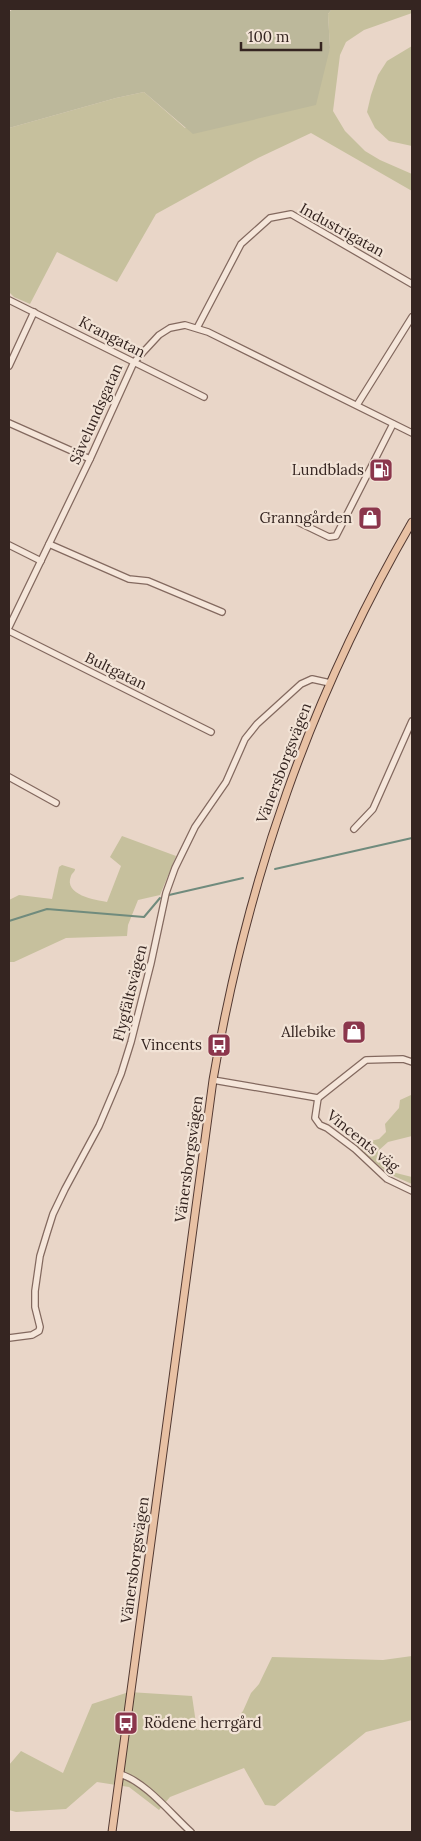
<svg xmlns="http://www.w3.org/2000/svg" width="421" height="1841" viewBox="0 0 421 1841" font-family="Lora,serif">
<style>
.green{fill:#c6c09d}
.cemetery{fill:#bcb89b}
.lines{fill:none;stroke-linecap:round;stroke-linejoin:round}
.stream{stroke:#708b7d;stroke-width:2}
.minor-casing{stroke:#83695f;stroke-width:8}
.major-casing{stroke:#523932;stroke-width:9}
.minor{stroke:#f5e6da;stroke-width:5.5}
.major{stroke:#e8c1a4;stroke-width:7}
.labels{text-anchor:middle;stroke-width:4.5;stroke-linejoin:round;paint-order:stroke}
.street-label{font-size:15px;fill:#352521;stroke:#f2e3d6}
.poi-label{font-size:15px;fill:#352521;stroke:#f2e3d6;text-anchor:end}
</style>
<rect width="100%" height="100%" fill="#e9d6c8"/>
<!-- green -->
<g class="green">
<polygon points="332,9 412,9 412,13 364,30 346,42 340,55 333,111 345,131 365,151 380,160 412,174 412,191 311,133 258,158 156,214 117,282 57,252 30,304 14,297 9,292 9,128 116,98 144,92 185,128 330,49 328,14"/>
<polygon points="412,46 412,146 389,141 375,128 367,112 371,95 378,75 387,61"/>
<path d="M 122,836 L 176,856 L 160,895 L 138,900 L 128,925 L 127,936 L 66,938 L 14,962 L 9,962 L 9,900 L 19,895 L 52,899 L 59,867 L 62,865 L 75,869 C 75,872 72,873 71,876 C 63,895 96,900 107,902 L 121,866 L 110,857 Z"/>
<polygon points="411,1095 412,1136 388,1142 378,1151 381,1164 392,1172 412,1177 412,1184 389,1174 354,1145 379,1139 386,1132 385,1124 399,1108 400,1100"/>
<polygon points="412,1656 412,1720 366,1732 275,1806 265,1805 244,1768 170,1797 159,1810 129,1787 97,1782 66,1809 16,1812 9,1810 9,1765 21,1751 63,1773 92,1704 129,1692 192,1696 197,1730 232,1724 243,1711 251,1693 259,1684 272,1657 383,1660"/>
</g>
<!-- cemetery -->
<polygon class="cemetery" points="13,9 332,9 328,14 330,48 316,105 193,134 144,92 116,98 9,128 9,12"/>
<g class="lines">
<!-- stream -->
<g class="stream">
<polyline points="275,869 412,838"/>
<polyline points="169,895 243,878"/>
<polyline points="9,921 47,909 144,917 160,898"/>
</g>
<!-- minor casing -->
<g class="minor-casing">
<g id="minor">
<polyline points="9,300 204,397"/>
<polyline points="197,328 241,244 270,218 291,214 412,284"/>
<polyline points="9,366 34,312"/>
<polyline points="357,405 412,317"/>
<polyline points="9,423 90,459"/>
<polyline points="298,522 329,537 336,536 393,424"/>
<polyline points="49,544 129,579 148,581 222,612"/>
<polyline points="9,545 41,561"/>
<polyline points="9,627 90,459 134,362 159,335 170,328 185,325 208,332 412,433"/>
<polyline points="9,631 211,732"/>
<polyline points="9,777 56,803"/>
<polyline points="354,829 373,809 412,721"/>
<polyline points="213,1080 318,1098 366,1060 403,1059 412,1062"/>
<polyline points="318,1098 315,1118 320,1125 327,1128 355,1149 387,1179 412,1191"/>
<polyline points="9,1338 32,1335 39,1331 40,1327 35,1307 35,1291 40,1256 47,1233 53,1214 65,1189 99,1126 121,1074 131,1042 151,963 166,893 175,868 195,827 226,782 245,739 257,724 301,684 312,679 330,683"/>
<path d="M 120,1774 C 146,1782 171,1814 191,1832"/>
</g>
</g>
<!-- major casing -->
<g class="major-casing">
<path id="major" d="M 112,1832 L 213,1080 C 247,880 310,698 412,522"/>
</g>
<!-- minor -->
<use href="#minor" class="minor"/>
<!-- major -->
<use href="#major" class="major"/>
</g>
<!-- icons -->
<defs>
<g id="fuel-square" transform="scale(1.25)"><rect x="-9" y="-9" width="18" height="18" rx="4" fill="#8b364c" stroke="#f2e3d6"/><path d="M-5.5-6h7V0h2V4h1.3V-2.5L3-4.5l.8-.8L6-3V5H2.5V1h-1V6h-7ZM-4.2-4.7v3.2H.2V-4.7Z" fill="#fff"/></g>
<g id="shop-square" transform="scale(1.25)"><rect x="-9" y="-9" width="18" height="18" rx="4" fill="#8b364c" stroke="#f2e3d6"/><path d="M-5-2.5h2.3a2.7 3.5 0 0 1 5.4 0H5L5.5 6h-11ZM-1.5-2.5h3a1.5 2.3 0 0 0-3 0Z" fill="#fff"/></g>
<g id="bus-square" transform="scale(1.25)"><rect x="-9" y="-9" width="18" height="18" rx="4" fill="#8b364c" stroke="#f2e3d6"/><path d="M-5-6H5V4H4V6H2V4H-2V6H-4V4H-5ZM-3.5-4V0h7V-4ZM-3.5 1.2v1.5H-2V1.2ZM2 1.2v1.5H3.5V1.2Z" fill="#fff"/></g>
</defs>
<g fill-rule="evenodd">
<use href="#fuel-square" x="381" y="470"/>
<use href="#shop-square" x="370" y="518"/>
<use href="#shop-square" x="354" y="1032"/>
<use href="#bus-square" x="219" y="1045"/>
<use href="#bus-square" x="126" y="1723"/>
</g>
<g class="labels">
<!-- street labels -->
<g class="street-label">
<text transform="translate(342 230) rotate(29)" y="5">Industrigatan</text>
<text transform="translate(112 337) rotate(27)" y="5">Krangatan</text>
<text transform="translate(96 414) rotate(-66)" y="5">Sävelundsgatan</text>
<text transform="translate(116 671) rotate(26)" y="5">Bultgatan</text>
<text transform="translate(284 763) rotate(-69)" y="5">Vänersborgsvägen</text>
<text transform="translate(130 993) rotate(-76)" y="5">Flygfältsvägen</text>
<text transform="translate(363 1141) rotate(39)" y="5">Vincents väg</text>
<text transform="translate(189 1159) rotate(-82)" y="5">Vänersborgsvägen</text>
<text transform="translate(135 1560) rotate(-82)" y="5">Vänersborgsvägen</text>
</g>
<!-- poi labels -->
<g class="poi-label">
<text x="364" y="475">Lundblads</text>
<text x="352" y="523">Granngården</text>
<text x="336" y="1037">Allebike</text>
<text x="202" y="1050">Vincents</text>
<text x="144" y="1728" text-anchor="start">Rödene herrgård</text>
</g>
</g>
<!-- border -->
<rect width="421" height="1841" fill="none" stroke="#352521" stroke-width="20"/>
<!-- scale -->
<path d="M241 42v8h80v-8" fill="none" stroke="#352521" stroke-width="2.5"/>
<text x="248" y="42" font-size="15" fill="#352521" stroke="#f2e3d6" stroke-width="4" paint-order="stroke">100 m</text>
</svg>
